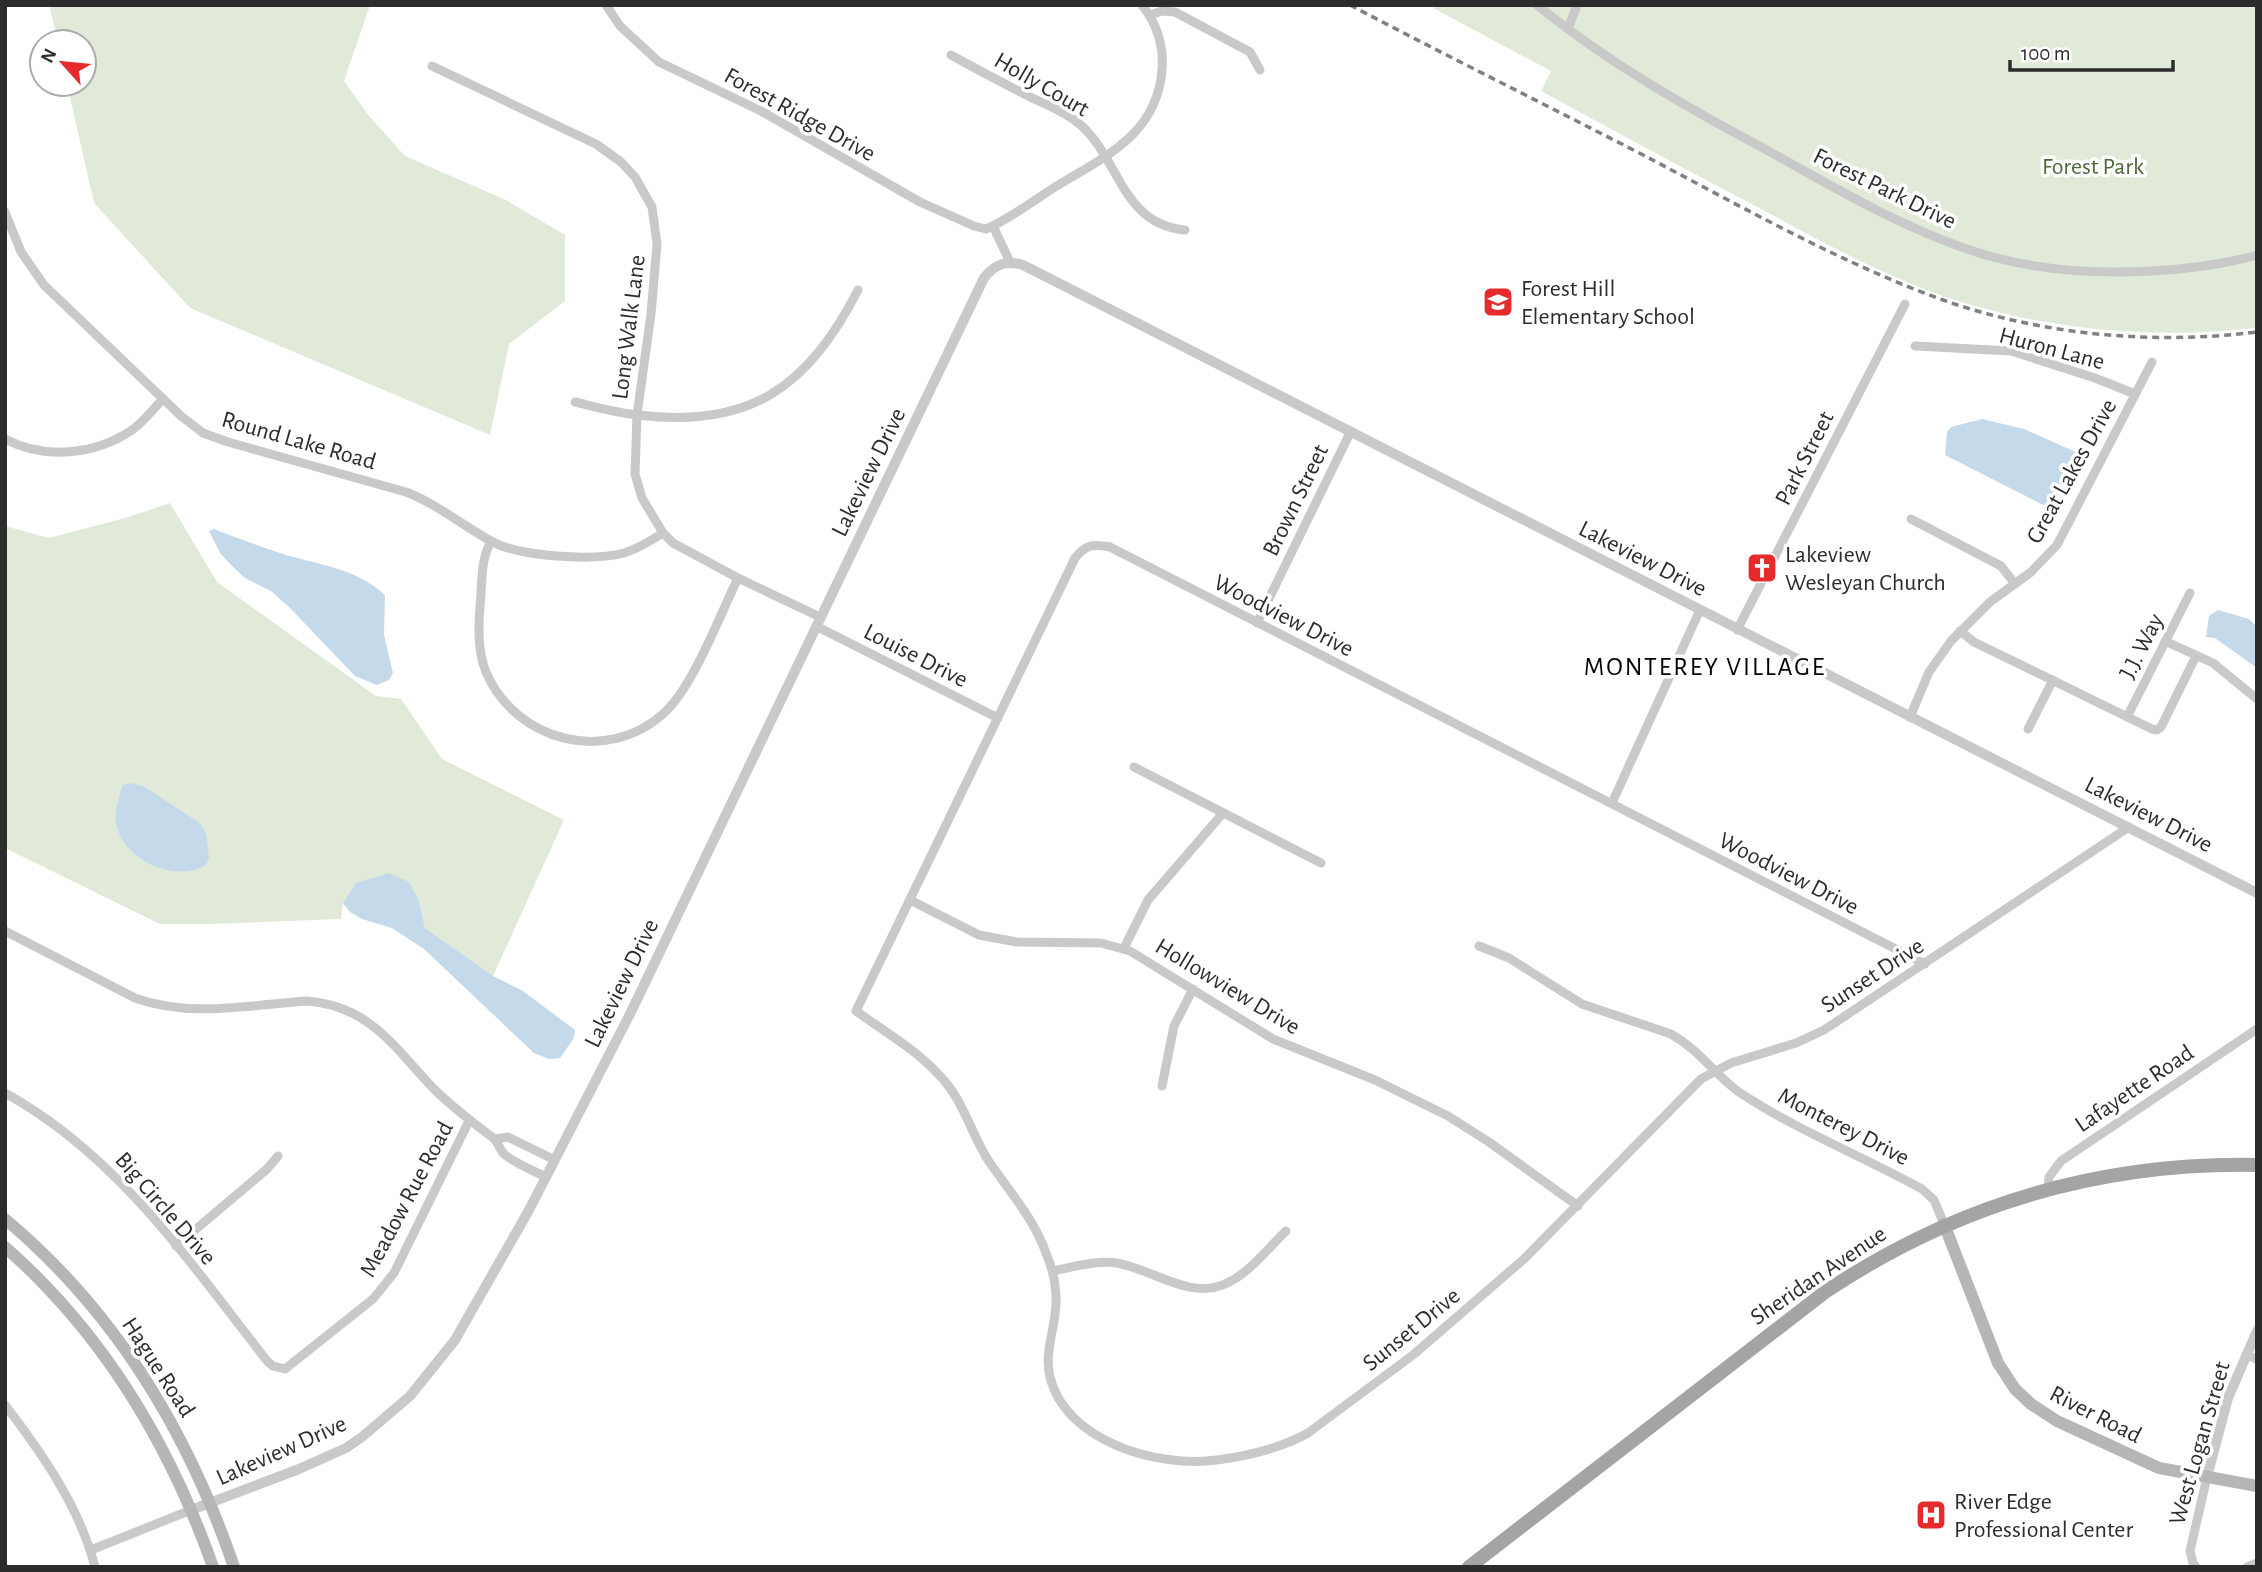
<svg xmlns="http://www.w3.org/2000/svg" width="2262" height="1572" viewBox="0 0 2262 1572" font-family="'Alegreya Sans',sans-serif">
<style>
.green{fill:#e1ead8}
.water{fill:#c4d9ea}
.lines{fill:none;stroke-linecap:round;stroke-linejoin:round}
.minor{stroke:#c9c9c9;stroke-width:9}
.tertiary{stroke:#c9c9c9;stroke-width:10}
.secondary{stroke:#b6b6b6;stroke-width:12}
.primary{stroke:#a4a4a4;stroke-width:14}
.rail{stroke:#818181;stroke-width:3.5;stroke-dasharray:7 5;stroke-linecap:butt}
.labels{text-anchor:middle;stroke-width:7;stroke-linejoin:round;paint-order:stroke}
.street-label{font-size:24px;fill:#2c2c2c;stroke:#fff}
.park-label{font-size:24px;fill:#4c6739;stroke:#fff}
.poi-label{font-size:24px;fill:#2c2c2c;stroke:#fff;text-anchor:start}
.neighbourhood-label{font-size:26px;letter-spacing:2px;fill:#000;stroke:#fff}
</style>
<rect width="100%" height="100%" fill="#fff"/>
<!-- green -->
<g class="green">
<polygon points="49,5 370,5 344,81 369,116 405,156 506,200 565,235 565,301 509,344 490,435 190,308 94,203 67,84 84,84 84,42 58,42"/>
<path d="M 1436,5 L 2257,5 L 2257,328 C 2156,339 2055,331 1958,301 C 1889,279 1824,243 1761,209 C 1687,170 1614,131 1541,91 L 1551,71 L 1433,8 Z"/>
<polygon points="170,503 217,582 376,696 401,699 442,759 564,820 493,976 425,928 419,901 343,903 341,919 208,924 160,924 5,848 5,526 49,538 125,518"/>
</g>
<!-- water -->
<g class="water">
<polygon points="1982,419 2024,429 2080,454 2051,509 1945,455 1947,432 1951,427"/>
<path d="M 214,529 C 237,538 262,547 286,555 C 321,565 357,569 385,595 L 384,635 L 393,673 L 389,680 L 377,685 L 355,676 L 290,608 L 271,591 L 245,578 L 232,566 L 220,553 L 209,531 Z"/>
<polygon points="2218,610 2249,619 2257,627 2257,668 2215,638 2206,637 2209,616"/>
<path d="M 131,783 L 145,787 L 201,824 L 206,834 L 209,858 L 206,865 C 175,884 121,859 116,822 C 114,812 119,800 121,790 L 123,785 Z"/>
<polygon points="389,873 409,882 419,901 425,928 493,976 523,991 575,1030 574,1038 560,1058 549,1059 534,1053 424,949 392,928 362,919 350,912 343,903 356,883"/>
</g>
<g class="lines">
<!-- minor -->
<g class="minor">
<path d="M 606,5 L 620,26 L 659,62 L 761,111 L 920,202 L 974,226 L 986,229 C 1010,219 1033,201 1055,187 C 1104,157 1157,135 1162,70 C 1164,47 1157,23 1142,5"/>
<path d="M 1537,5 C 1607,62 1686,107 1765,149 C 1837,189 1910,233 1989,256 C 2043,271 2097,274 2152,271 C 2188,269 2222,265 2257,255"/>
<polyline points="1150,15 1162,11 1175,12 1250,52 1260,70"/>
<polyline points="1568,29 1577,5"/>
<path d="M 951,55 C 978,70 1005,84 1032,98 C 1050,106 1069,114 1083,127 C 1121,164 1123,224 1185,230"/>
<polyline points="432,66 596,144 621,162 635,177 652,207 657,244 651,314 637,415 635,474 642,498 663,533 673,543 738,578 820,617"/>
<path d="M 5,212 L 21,252 L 44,285 L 181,416 L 203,433 L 228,442 L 406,492 C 437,504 462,525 491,541 C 519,557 593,561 624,553 C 638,549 650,541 663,533"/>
<polyline points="993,226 1010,262"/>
<polyline points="1915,346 2011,351 2095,378 2135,394"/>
<path d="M 575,402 C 596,407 617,413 638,415 C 750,429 808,387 858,290"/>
<path d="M 5,439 C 45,460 95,455 132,430 C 144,422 153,409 163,399"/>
<polyline points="1911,519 2001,566 2015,584"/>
<path d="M 491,541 C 482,558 482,575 481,593 C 479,619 476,648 486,672 C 516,742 607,765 664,713 C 693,687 720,615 738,578"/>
<polyline points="1257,623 1350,433"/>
<polyline points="816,626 998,718"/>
<polyline points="1737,630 1905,304"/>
<polyline points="1960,631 1974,642 2152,729 2157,730 2161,727 2196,656"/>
<polyline points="2165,641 2213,663 2257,699"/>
<polyline points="1910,717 1929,672 1951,641 1990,602 2031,572 2057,545 2152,362"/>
<polyline points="2127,717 2190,593"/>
<polyline points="2028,729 2053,680"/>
<polyline points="1134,767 1321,863"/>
<polyline points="1612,803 1700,610"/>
<polyline points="910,900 979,935 1017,942 1101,943 1130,951 1273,1039 1375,1080 1448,1116 1489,1142 1578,1206"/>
<path d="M 5,931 L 135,998 C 190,1018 250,1005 307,1001 C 370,1006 394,1047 434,1089 C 452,1107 472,1122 492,1137 C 498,1141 499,1149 504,1154 C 515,1164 533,1170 546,1177"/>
<path d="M 1479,946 L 1509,958 L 1582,1004 L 1671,1034 C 1703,1052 1717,1079 1745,1096 C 1801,1132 1864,1157 1922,1189 L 1934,1200 L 1944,1224"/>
<polyline points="1124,948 1148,900 1223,813"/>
<path d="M 1925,964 L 1110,547 C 1094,544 1086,544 1075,558 L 856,1011 C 889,1035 926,1055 950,1088 C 967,1111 974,1140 990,1163 C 1010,1192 1034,1219 1046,1253 C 1054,1272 1058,1294 1055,1315 C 1052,1337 1045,1355 1050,1377 C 1066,1442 1158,1468 1217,1460 C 1248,1456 1281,1448 1308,1433 L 1413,1355 L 1524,1259 L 1701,1079 L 1731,1063 L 1796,1043 L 1824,1030 L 2129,827"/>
<polyline points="1162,1086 1174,1026 1193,989"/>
<path d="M 5,1093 C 118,1155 190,1263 268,1362 L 273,1366 L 285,1369 L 373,1299 L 394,1273 L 469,1121"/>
<polyline points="496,1139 508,1137 555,1160"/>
<polyline points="2048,1189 2049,1177 2061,1161 2257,1029"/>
<polyline points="176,1246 267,1169 278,1156"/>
<path d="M 1053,1271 C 1074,1267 1095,1260 1117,1263 C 1152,1269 1190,1300 1225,1284 C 1249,1274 1268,1248 1286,1231"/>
<polyline points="2246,1355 2257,1359"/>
<path d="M 5,1405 C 42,1453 80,1508 95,1567"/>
<polyline points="91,1550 191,1510"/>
<polyline points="2196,1567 2193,1563 2190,1551 2207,1477"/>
<polyline points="2247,1567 2257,1563"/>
</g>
<!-- tertiary -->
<g class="tertiary">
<polyline points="2207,1477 2228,1398 2257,1331"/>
<path d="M 191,1510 L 299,1469 L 346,1448 L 362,1437 L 410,1396 L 455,1340 L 529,1210 L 630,1014 L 984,278 C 995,264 1006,260 1023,265 L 2257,893"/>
</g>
<!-- secondary -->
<g class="secondary">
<path d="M 5,1219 C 115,1311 188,1432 234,1567"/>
<polyline points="1944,1224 1998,1363 2015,1389 2031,1404 2057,1421 2159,1468 2257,1486"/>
<path d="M 5,1247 C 103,1333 170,1445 213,1567"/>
</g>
<!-- primary -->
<path class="primary" d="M 1469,1567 L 1825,1292 C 1955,1205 2100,1162 2257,1165"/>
<!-- rail -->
<path class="rail" d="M 1350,5 C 1449,57 1548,106 1647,157 C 1742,207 1843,264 1943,300 C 2042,335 2152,345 2257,332"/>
</g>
<!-- icons -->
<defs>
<g id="school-square" transform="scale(1.575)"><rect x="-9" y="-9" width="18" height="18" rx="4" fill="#e62b2c" stroke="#fff"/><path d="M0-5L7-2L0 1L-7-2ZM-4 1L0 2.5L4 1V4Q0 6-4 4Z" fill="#fff"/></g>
<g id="church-square" transform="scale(1.575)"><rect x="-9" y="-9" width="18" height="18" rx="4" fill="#e62b2c" stroke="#fff"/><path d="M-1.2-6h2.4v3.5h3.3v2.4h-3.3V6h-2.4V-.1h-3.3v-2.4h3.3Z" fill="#fff"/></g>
<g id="hospital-square" transform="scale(1.575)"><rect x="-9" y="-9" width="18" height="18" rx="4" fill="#e62b2c" stroke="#fff"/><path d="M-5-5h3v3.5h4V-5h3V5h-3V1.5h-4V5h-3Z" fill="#fff"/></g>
</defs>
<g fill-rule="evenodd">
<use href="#school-square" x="1498" y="302"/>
<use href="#church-square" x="1762" y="568"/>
<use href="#hospital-square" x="1931" y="1515"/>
</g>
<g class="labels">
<!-- street labels -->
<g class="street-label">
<text transform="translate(1042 84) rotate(30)" y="8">Holly Court</text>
<text transform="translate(800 114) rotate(29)" y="8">Forest Ridge Drive</text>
<text transform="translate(1885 188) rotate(26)" y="8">Forest Park Drive</text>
<text transform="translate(628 327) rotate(-83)" y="8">Long Walk Lane</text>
<text transform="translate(2052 348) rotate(15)" y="8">Huron Lane</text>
<text transform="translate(299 440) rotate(16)" y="8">Round Lake Road</text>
<text transform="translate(1804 458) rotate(-63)" y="8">Park Street</text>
<text transform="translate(2071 471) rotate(-61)" y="8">Great Lakes Drive</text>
<text transform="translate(868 472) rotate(-64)" y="8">Lakeview Drive</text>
<text transform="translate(1295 500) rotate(-64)" y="8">Brown Street</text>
<text transform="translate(1643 558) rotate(27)" y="8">Lakeview Drive</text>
<text transform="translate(1284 615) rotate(27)" y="8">Woodview Drive</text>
<text transform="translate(2141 646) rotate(-63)" y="8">J.J. Way</text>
<text transform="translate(916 655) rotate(27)" y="8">Louise Drive</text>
<text transform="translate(2149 814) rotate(27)" y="8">Lakeview Drive</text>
<text transform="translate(1789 873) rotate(27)" y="8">Woodview Drive</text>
<text transform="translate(1872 975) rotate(-33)" y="8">Sunset Drive</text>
<text transform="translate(621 983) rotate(-64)" y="8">Lakeview Drive</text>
<text transform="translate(1228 986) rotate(31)" y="8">Hollowview Drive</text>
<text transform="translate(2134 1088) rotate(-34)" y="8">Lafayette Road</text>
<text transform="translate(1844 1126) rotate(27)" y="8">Monterey Drive</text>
<text transform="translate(406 1199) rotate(-62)" y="8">Meadow Rue Road</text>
<text transform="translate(166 1208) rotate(49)" y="8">Big Circle Drive</text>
<text transform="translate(1818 1275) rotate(-34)" y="8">Sheridan Avenue</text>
<text transform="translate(1411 1329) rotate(-39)" y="8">Sunset Drive</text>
<text transform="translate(159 1367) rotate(57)" y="8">Hague Road</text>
<text transform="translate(2096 1414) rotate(27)" y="8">River Road</text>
<text transform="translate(2199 1443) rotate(-74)" y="8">West Logan Street</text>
<text transform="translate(281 1450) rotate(-24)" y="8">Lakeview Drive</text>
</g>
<!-- park labels -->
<g class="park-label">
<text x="2093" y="174">Forest Park</text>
</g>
<!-- poi labels -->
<g class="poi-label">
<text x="1521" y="296">Forest Hill<tspan x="1521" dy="28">Elementary School</tspan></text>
<text x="1785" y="562">Lakeview<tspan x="1785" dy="28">Wesleyan Church</tspan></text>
<text x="1954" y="1509">River Edge<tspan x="1954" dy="28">Professional Center</tspan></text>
</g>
<!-- neighbourhood labels -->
<g class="neighbourhood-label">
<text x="1705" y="675">MONTEREY VILLAGE</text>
</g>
</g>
<!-- border -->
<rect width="2262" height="1572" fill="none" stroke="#2c2c2c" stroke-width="14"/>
<!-- north arrow -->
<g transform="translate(63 63) rotate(297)"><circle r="33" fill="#ffffff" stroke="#ababab" stroke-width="2"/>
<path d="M0-5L12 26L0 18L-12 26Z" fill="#e62b2c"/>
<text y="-10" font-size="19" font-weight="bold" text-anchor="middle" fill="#2c2c2c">N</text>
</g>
<!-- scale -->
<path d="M2010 60v10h163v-10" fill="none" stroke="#2c2c2c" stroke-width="3.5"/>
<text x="2021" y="60" font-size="21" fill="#2c2c2c" stroke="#ffffff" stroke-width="5" paint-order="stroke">100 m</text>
</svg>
